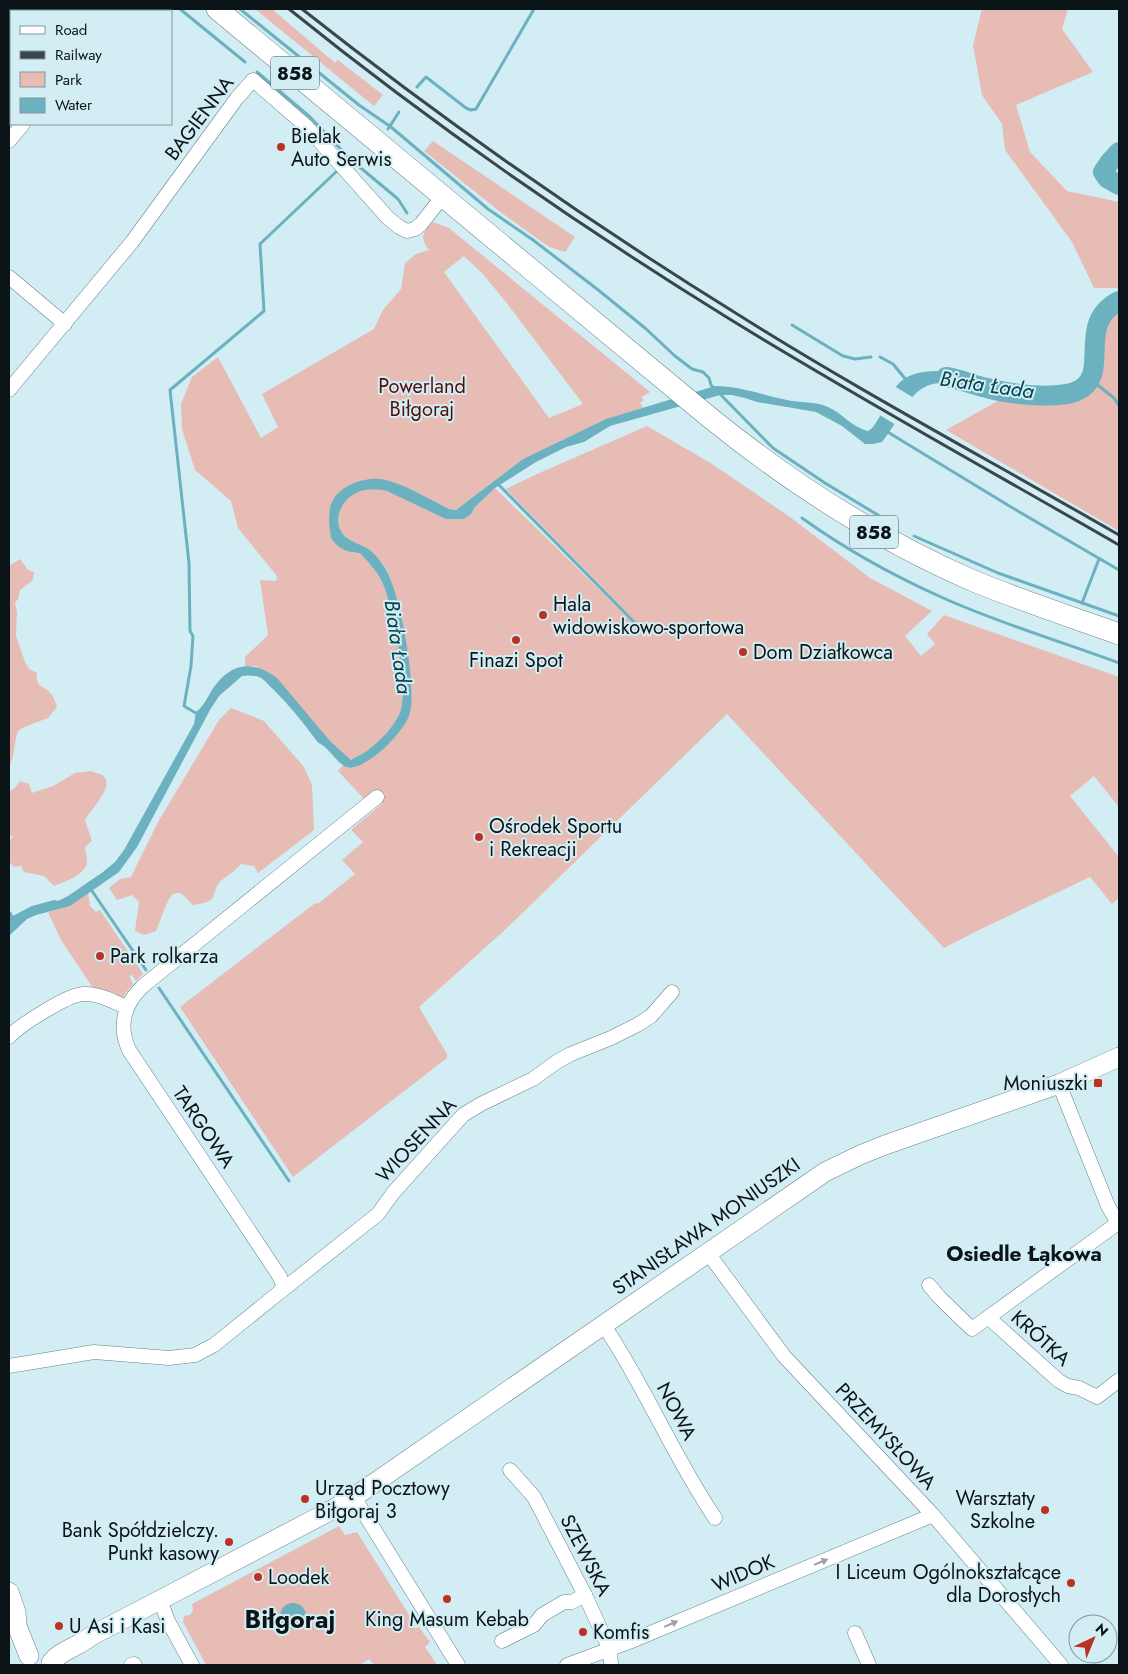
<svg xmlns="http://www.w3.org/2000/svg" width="1128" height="1674" viewBox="0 0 1128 1674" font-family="Jost,sans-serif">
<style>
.green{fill:#e6bcb4;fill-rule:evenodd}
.water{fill:#6cb1c0}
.pier{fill:#d2eef4}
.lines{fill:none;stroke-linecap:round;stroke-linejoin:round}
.stream{stroke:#6cb1c0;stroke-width:3}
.river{stroke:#6cb1c0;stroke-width:20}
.street-casing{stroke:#688187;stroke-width:15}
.secondary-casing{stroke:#688187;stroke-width:20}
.primary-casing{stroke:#688187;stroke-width:22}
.street{stroke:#fff;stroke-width:14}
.secondary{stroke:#fff;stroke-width:19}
.primary{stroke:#fff;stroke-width:21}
.rail{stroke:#39464a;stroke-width:3}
.oneway{fill:#9da1a2}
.poi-dot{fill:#bd3024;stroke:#d2eef4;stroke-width:2}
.labels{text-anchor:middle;stroke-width:4;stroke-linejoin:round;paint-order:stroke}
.shield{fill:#d2eef4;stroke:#475559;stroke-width:1}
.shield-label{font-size:19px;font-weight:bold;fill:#0b1417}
.street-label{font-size:20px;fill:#0b1417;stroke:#d2eef4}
.poi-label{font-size:20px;fill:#0b1417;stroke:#d2eef4;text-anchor:start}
.park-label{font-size:20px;fill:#530d08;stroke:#d2eef4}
.water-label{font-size:21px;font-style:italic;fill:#00434e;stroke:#d2eef4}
.neighbourhood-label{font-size:21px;font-weight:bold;fill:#0b1417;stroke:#d2eef4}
.district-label{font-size:25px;font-weight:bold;fill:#0b1417;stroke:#d2eef4}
</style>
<rect width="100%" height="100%" fill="#d2eef4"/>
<!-- green -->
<g class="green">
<polygon points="255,9 272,9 335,63 338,60 383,95 374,106"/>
<polygon points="982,9 1068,9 1062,29 1093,72 1016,105 1030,152 1067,191 1119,202 1119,288 1094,288 1072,242 1005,150 1002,124 982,95 973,45"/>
<polygon points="433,141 575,237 565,252 549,247 499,211 424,151"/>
<path d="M 433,222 L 449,228 L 650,392 L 642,397 L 644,401 L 640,402 L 643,408 L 606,419 L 523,459 L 456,510 L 449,509 L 401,486 L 366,480 L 329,512 L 331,538 L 353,553 L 360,553 C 368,562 376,570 381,580 C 393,601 409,691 400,712 C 395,726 380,741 368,750 C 363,754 357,756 351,760 L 330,741 L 256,666 L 245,666 L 245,657 L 268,635 L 260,580 L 276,581 L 277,576 L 238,528 L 231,501 L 195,470 L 182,429 L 181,404 L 192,377 L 218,357 L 261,438 L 278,427 L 262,394 L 374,329 L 383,310 L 401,289 L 405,263 L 416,254 L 429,250 C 419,238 423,232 433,222 ZM 464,256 L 482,273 L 506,302 L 583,404 L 549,418 L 444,272 Z"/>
<path d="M 1119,306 L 1119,531 L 946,430 L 1005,397 C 1017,400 1024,399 1035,399 C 1042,399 1048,403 1054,402 C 1068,402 1093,394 1098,381 C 1105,363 1097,345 1103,327 C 1105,319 1113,312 1119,306 Z"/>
<path d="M 647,426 L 712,464 L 790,517 L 870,578 L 932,611 L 905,636 L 921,656 L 935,644 L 927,634 L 944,615 L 1119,677 L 1119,807 L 1094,776 L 1070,796 L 1119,857 L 1119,898 L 1112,904 L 1090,877 L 979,930 L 944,948 L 727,714 L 508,927 L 419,1007 L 447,1054 L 447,1058 L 293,1177 L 180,1007 L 314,904 L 319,903 L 355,874 L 342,860 L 363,842 L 352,831 L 352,829 L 382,804 L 373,793 L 365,800 L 338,771 L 343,765 L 348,768 C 375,757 396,743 409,715 C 418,696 398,585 385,567 C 380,561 373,552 367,548 C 358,543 348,541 341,532 C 337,527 338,517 340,510 C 346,491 370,485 387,491 C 395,494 401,498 408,500 C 429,505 450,510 471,514 L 475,507 L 495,488 L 644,633 L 649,635 L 506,489 L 537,474 Z"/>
<path d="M 20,559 L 28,570 L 34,572 L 33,580 L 20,590 L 18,599 L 15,603 L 17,612 L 16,636 L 25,662 L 29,669 L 37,673 C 35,689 45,685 52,695 C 54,698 56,704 57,707 L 48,718 L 24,727 L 18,731 C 14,743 15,756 9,766 L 9,566 Z"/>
<path d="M 231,708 L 264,721 L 304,767 L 312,785 L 314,830 L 258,873 L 254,866 L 241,864 C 235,871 228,875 222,880 C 208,892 224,901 193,905 L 181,893 C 178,893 175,893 173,894 C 168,897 159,924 156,931 L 144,935 L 135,931 L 139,902 L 132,895 L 117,900 L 109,888 L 120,879 L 131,877 L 158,822 L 219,720 Z"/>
<path d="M 91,771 C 94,773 99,773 102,775 C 117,785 90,810 85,820 L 92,841 L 85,847 C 85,852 88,859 87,863 C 84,876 63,882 54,886 L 44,876 L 24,872 L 21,866 L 14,867 L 9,861 L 9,841 L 13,837 L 9,834 L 9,791 L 14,789 L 20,781 L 29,784 L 32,793 L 53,786 L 75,773 Z"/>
<polygon points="88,893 90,906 96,912 100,910 143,974 136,981 132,975 129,976 133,984 122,998 112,997 95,991 61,940 48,912 69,906"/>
<polygon points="339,1526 345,1535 357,1532 411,1618 414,1629 419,1627 430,1642 425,1647 437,1665 374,1665 369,1659 360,1665 206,1665 183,1622 184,1616 190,1615 193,1610 192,1604"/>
</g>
<!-- water -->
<g class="water">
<path d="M 935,371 L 946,372 L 973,379 L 971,388 C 911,370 912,404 882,442 L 873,444 L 865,444 L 842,426 L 816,412 L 757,402 L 745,398 L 732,395 L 720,395 L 610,426 L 584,442 L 566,447 L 536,462 L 495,488 L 475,507 L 471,514 L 464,519 L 446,519 L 387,491 C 379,489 366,488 358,492 C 344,498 334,515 340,529 C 344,540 358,543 367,548 C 374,552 381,562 385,568 C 400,590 417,687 410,713 C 405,731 373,763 354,767 C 351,768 347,768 344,766 C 335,760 330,750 322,745 C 318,742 319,744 316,740 C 303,722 288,704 272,688 C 268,685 265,680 261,678 C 255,675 248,675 242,676 L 219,696 L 210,710 L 137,847 L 119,872 L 70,906 L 36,915 L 27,919 L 9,936 L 9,918 L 32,906 L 54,900 L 58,901 L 68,896 L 103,872 L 115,862 L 124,850 L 194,724 L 196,712 C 206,705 209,692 217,683 C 235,661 256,662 277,678 L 330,741 L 351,760 C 357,756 363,754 368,750 C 380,741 395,726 400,712 C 409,691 393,601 381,580 C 376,570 368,562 360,553 C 348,553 337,548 331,538 C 327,511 327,495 354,483 C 362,480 372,478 381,479 C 403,483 429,499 449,509 L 456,510 L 523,459 L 606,419 L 715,386 C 739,386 763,395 787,400 C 800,403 815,401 828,407 C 842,413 853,428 868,431 C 874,428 876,422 880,416 C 896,386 897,373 935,371 Z"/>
<circle cx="293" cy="1616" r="13"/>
</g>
<!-- pier -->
<polygon class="pier" points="894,386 914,398 896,425 878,414"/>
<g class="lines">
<!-- stream -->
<g class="stream">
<polyline points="180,9 245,62"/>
<polyline points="240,9 359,105 391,127 488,209 533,240 597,289 645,328 675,356 692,369 703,372 709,378 711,385 715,389"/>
<polyline points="257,72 310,117 350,159 398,199 407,213"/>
<polyline points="417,87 426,77 466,108 471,110 476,109 534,9"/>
<polyline points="388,129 399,112"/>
<polyline points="792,325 843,356 855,359 871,357"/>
<polyline points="880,357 893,364 907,381"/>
<polyline points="1090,379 1114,398 1119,406"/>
<polyline points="719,393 773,448 825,483 891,523"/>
<polyline points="886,431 1011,507 1119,570"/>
<polyline points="498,484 638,626"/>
<path d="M 802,518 C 845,549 892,575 941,597 C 998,623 1060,641 1119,663"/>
<polyline points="914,536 998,573 1119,616"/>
<polyline points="1082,603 1099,559"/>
<polyline points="199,715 184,706 191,666 193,636 190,631 189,563 170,390 264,311 260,244 337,171"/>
<polyline points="90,888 146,970"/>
<polyline points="10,913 13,919"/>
<polyline points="159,988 289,1181"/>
</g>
<!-- river -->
<g class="river">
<polyline points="1119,152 1109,163 1103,172 1107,178 1119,185"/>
<path d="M 946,377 C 960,379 973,385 987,388 C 1009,394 1056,400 1077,391 C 1113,375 1074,324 1119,301"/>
</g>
<!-- street casing -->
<g class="street-casing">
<g id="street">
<polyline points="9,141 23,124"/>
<polyline points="9,277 65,324"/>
<polyline points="9,390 132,242 237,98 253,80 306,126 388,218 399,227 407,231 415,229 421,224 443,196"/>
<path d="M 9,1037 C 20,1025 67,995 83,994 C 98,993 114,1001 127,1008"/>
<polyline points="1059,1084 1108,1206 1119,1225"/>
<polyline points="708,1253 784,1356 933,1515 1061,1665"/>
<polyline points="929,1285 940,1298 972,1329 1118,1223"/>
<polyline points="280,1292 378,1214 393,1193 463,1115 481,1104 533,1079 558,1061 571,1054 611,1038 637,1025 651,1016 672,992"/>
<polyline points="989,1318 1059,1381 1068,1386 1079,1388 1097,1397 1119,1380"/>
<path d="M 603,1324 C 645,1386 673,1456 715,1518"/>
<path d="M 9,1366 L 94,1352 L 169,1358 L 195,1355 L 214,1345 L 281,1291 L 283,1285 L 280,1277 L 129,1050 C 118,1026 124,1004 143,986 L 377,797"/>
<polyline points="510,1470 534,1497 585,1595 606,1641 610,1650 611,1665"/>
<polyline points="354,1497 458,1665"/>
<polyline points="160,1600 168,1621 192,1665"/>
<polyline points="855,1633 869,1665"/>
<polyline points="502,1641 534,1625 542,1615 564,1602 572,1602 585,1595"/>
<polyline points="131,1665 134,1664 135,1665"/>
<polyline points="567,1665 629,1642 933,1515"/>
</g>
</g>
<!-- secondary casing -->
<g class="secondary-casing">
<g id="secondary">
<polyline points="9,1592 16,1612 17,1626 29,1656"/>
<path d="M 51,1663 C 60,1650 79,1647 91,1636 L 330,1511 L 354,1497 L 825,1172 L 860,1155 L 885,1145 L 1059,1084 L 1119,1057"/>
</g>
</g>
<!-- primary casing -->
<g class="primary-casing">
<path id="primary" d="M 217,9 L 709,417 C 792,484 878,540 976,582 C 1023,601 1071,617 1119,634"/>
</g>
<!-- street -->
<use href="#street" class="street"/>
<!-- secondary -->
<use href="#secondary" class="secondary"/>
<!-- primary -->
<use href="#primary" class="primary"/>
<!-- rail -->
<g class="rail">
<path d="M 289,9 C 428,121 576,224 728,318 C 856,397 989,470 1119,545"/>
<path d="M 302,9 C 440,118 584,219 734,312 C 859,391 991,461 1119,535"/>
</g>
</g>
<!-- one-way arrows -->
<defs><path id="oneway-solid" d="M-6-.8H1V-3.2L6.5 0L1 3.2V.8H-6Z" transform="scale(1.25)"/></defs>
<g class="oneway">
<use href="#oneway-solid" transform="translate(821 1562) rotate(-22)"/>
<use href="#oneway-solid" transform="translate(671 1624) rotate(-23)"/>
</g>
<!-- markers -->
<g class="poi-dot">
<circle cx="281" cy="147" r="5"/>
<circle cx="543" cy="615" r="5"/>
<circle cx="516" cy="640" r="5"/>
<circle cx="743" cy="652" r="5"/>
<circle cx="479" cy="837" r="5"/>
<circle cx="100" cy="956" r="5"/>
<rect x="1093" y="1078" width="10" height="10" rx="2.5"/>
<circle cx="305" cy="1499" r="5"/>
<circle cx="1045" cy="1510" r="5"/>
<circle cx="229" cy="1542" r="5"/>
<circle cx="258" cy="1577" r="5"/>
<circle cx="1071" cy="1583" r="5"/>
<circle cx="447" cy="1599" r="5"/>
<circle cx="59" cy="1626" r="5"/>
<circle cx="583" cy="1632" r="5"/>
</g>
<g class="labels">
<!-- shield labels -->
<g class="shield">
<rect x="271" y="56.5" width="48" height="33" rx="4"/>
<rect x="850" y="515.5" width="48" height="33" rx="4"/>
</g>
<g class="shield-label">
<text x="295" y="80">858</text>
<text x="874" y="539">858</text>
</g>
<!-- street labels -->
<g class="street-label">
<text transform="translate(199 118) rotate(-53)" y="7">BAGIENNA</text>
<text transform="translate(204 1127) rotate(56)" y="7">TARGOWA</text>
<text transform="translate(416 1140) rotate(-47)" y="7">WIOSENNA</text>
<text transform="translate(706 1226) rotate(-35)" y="7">STANISŁAWA MONIUSZKI</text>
<text transform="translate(1041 1338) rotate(42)" y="7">KRÓTKA</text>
<text transform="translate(677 1411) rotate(62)" y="7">NOWA</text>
<text transform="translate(886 1436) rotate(47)" y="7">PRZEMYSŁOWA</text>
<text transform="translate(586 1555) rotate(63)" y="7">SZEWSKA</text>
<text transform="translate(743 1573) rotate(-23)" y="7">WIDOK</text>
</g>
<!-- poi labels -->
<g class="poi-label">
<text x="291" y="143">Bielak<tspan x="291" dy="23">Auto Serwis</tspan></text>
<text x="553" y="611">Hala<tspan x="553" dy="23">widowiskowo-sportowa</tspan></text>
<text x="753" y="659">Dom Działkowca</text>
<text x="516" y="667" text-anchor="middle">Finazi Spot</text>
<text x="489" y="833">Ośrodek Sportu<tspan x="489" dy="23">i Rekreacji</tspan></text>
<text x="110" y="963">Park rolkarza</text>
<text x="1088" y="1090" text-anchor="end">Moniuszki</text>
<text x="315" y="1495">Urząd Pocztowy<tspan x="315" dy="23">Biłgoraj 3</tspan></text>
<text x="1035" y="1505" text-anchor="end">Warsztaty<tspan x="1035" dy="23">Szkolne</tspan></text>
<text x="219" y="1537" text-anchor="end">Bank Spółdzielczy.<tspan x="219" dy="23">Punkt kasowy</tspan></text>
<text x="1061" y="1579" text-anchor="end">I Liceum Ogólnokształcące<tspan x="1061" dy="23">dla Dorosłych</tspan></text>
<text x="268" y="1584">Loodek</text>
<text x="447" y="1626" text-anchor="middle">King Masum Kebab</text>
<text x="69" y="1633">U Asi i Kasi</text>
<text x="593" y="1639">Komfis</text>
</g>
<!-- park labels -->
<g class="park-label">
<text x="422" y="393">Powerland<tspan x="422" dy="23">Biłgoraj</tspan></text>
</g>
<!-- water labels -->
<g class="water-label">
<text transform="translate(987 385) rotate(8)" y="7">Biała Łada</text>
<text transform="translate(398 647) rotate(82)" y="7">Biała Łada</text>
</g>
<!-- neighbourhood labels -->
<g class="neighbourhood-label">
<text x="1024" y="1261">Osiedle Łąkowa</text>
</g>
<!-- district labels -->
<g class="district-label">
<text x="290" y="1628">Biłgoraj</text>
</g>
</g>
<!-- border -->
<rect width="1128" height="1674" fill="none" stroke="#0b1417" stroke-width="20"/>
<!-- legend -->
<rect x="10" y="10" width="162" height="115" fill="#d2eef4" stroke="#82979c"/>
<rect x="20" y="26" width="25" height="8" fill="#ffffff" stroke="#82979c"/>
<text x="55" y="35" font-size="15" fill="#0b1417">Road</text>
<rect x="20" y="51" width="25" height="8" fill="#39464a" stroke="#82979c"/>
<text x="55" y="60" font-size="15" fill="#0b1417">Railway</text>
<rect x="20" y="72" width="25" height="15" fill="#e6bcb4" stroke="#82979c"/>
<text x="55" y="85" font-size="15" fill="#0b1417">Park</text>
<rect x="20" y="98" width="25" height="15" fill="#6cb1c0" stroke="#82979c"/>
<text x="55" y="110" font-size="15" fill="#0b1417">Water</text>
<!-- north arrow -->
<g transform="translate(1093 1639) rotate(44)"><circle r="24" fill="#d2eef4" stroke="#82979c"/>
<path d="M0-4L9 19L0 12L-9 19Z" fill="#bd3024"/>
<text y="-8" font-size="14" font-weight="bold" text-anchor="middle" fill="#0b1417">N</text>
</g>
</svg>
